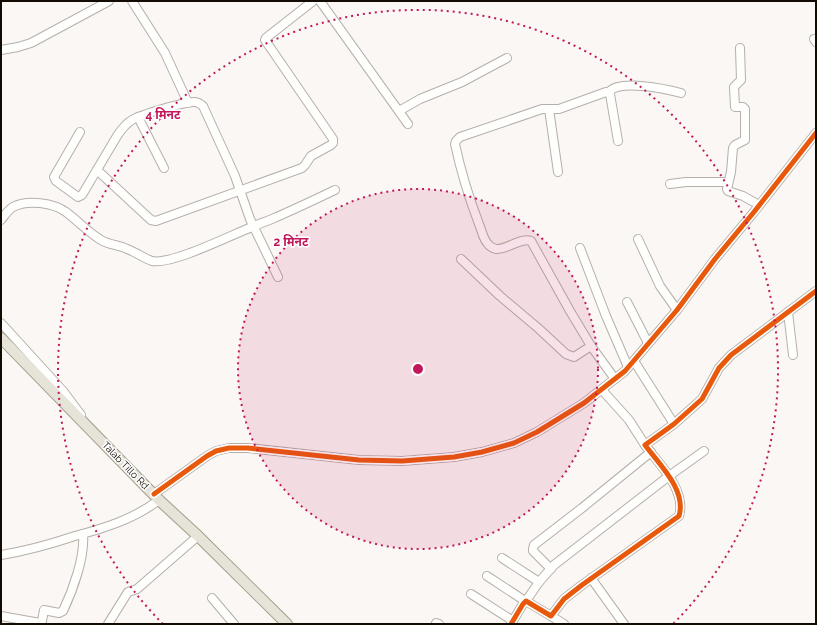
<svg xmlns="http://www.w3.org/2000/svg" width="817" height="625" viewBox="0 0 817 625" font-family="Raleway,'Noto Sans Devanagari',sans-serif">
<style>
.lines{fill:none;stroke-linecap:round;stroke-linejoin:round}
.minor-casing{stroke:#b5b0a9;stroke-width:10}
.major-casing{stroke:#a49d8a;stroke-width:12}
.minor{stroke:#fefefd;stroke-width:8}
.major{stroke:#e6e3d9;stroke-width:10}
.cycleway-casing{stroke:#fff;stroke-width:8}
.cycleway{stroke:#e8590c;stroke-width:5}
.ring{fill:none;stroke:#c2185b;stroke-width:2;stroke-dasharray:2 4}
.labels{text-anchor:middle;stroke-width:3;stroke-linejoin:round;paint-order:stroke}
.street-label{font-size:10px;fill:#120b03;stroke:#fff}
.centre{fill:#c2185b;stroke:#fff;stroke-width:2}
.ring-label{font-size:12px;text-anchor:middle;font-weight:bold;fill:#c2185b;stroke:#fff;stroke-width:3;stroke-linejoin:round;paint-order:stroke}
</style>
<rect width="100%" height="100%" fill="#faf7f4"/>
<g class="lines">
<!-- minor casing -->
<g class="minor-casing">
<g id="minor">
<polyline points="132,1 165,53 188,103"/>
<polyline points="320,1 408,124"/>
<polyline points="814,39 816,42"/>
<polyline points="740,48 741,80 734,87 735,107 743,107 745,109 745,140 735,145 733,148 731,172 727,189 728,191 743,196 759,205"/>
<polyline points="1,50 18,47 31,43 109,1"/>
<path d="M 609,92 C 619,79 666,89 681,93"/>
<polyline points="549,109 558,172"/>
<polyline points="399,111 420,99 462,82 507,58"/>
<polyline points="138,117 164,168"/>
<path d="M 80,132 L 54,177 L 56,181 L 78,197 L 82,195 L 117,136 C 121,130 125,124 132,120 C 140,115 186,101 195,102 C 198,102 200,104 203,106 L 235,176 L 250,219 L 278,277"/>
<polyline points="97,170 151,220 156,221 302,168 305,165 311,156 331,145 333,143 333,139 265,40 266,38 313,1"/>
<polyline points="670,184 686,182 728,182"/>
<path d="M 1,220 C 5,215 8,210 13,207 C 27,199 54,203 66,212 C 78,221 88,232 101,240 C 109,245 119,245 127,249 C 136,252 143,258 152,261 C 172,265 231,235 252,227 C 258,224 265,222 272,219 C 293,210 314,200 335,190"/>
<polyline points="638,239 660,286 677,310"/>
<polyline points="580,248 606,316 628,367"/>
<polyline points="461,259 500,296 538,328 566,354 574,357 591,346"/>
<polyline points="627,302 648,343"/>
<polyline points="788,312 793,355"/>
<polyline points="1,323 63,391 81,415"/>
<polyline points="634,361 674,424"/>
<path d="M 615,379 L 591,346 L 570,311 L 531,241 C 522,237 506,250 496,249 C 492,248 490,247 488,244 C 483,239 482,231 479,224 C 469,198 461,172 455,144 L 456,141 L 460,137 L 542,109 L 559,109 L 606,92 L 610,94 L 618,141"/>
<polyline points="602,390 629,420 645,445"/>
<polyline points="154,494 207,456 216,451 229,448 248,448 359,460 402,461 454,457 482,452 514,443 537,432 584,403 625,371 677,310 715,259 754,212 816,133"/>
<path d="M 1,555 C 26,551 51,544 75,536 C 105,528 134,519 159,500"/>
<polyline points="502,558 539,582"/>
<polyline points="551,569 533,551 533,549 534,545 582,508 651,452"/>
<polyline points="487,576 525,601"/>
<polyline points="591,578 624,624"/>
<polyline points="471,594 513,621"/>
<polyline points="212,598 234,624"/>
<polyline points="526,601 539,582 554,565 669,476 704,451"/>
<path d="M 1,616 L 40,623 L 42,621 L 44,610 L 59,613 L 63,611 C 73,590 85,557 83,534"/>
<polyline points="551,616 564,624"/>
<polyline points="436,623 439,624"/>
<polyline points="108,624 128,592 137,589 198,536"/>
<path d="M 511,624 L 523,604 L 526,601 L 551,616 L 564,599 L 582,585 L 679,516 C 687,490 658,463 645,445 L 674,424 L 702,399 L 719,368 L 731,355 L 816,291"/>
</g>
</g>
<!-- major casing -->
<g class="major-casing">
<polyline id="major" points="1,338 159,500 198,536 287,624"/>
</g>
<!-- minor -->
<use href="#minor" class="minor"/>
<!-- major -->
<use href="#major" class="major"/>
<!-- cycleway casing -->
<g class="cycleway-casing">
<g id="cycleway">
<polyline points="154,494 207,456 216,451 229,448 248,448 359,460 402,461 454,457 482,452 514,443 537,432 584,403 625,371 677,310 715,259 754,212 816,133"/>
<path d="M 511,624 L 523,604 L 526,601 L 551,616 L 564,599 L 582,585 L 679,516 C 687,490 658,463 645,445 L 674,424 L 702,399 L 719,368 L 731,355 L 816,291"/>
</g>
</g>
<!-- cycleway -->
<use href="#cycleway" class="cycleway"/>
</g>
<!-- distance rings -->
<circle cx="418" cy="369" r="180" fill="#c2185b" fill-opacity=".12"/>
<g class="ring">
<circle cx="418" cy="369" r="180"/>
<path d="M163 624A360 360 0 1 1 673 624"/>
</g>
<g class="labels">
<!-- street labels -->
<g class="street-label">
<text transform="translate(126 465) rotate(46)" y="4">Talab Tillo Rd</text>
</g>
</g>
<circle cx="418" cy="369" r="6" class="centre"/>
<g class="ring-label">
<text x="163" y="119">4 मिनट</text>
<text x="291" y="246">2 मिनट</text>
</g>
<!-- border -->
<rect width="817" height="625" fill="none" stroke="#120b03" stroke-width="4"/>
</svg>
